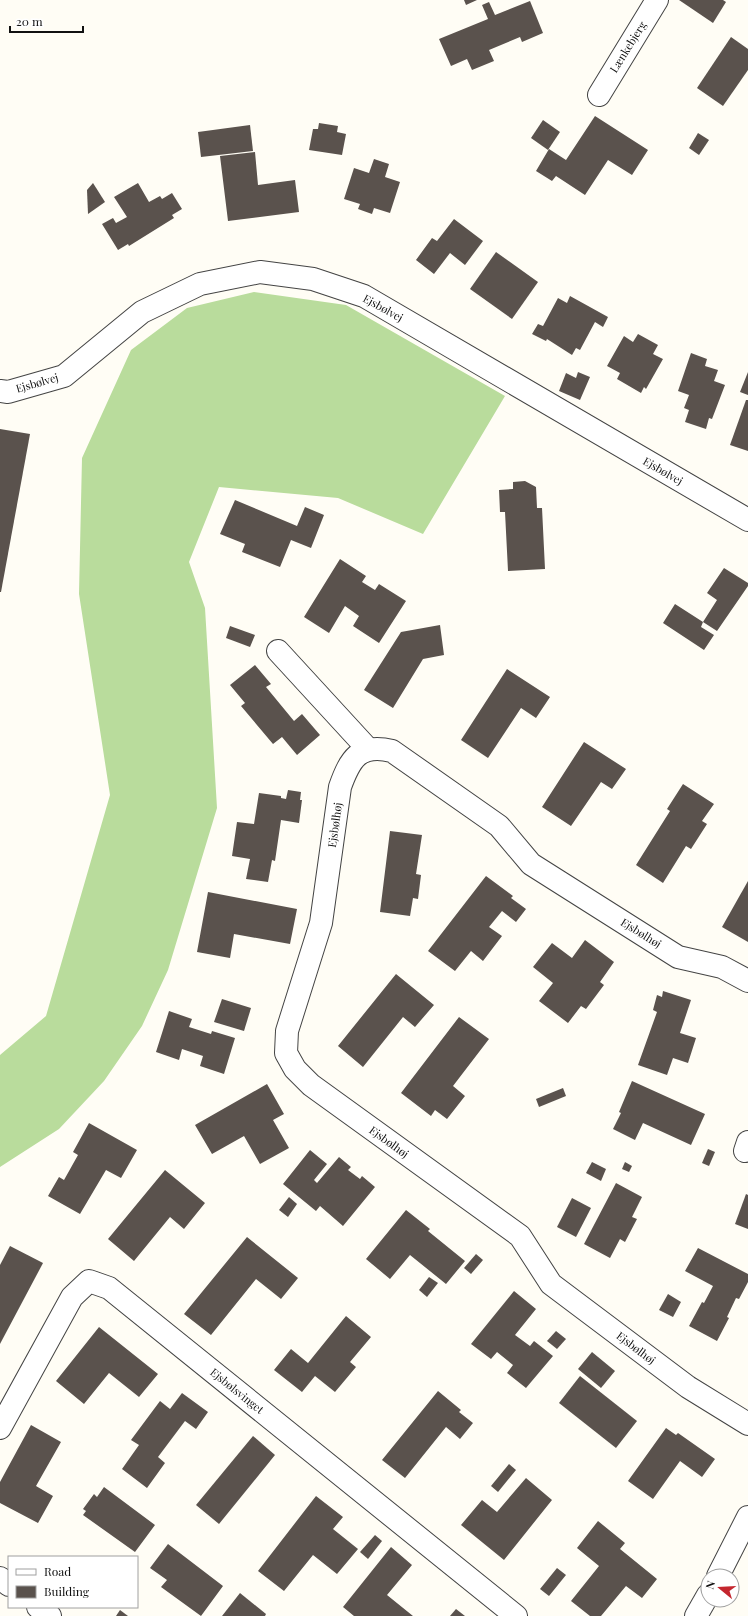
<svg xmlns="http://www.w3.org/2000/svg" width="748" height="1616" viewBox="0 0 748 1616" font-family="'Playfair Display',serif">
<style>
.forest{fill:#b9dc9c}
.building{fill:#5a524d}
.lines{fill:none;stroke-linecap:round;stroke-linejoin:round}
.minor-casing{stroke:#444;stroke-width:24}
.minor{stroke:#fff;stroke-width:22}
.labels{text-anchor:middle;stroke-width:4;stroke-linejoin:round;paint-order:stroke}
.street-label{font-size:11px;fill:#111;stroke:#fff}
</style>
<rect width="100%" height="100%" fill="#fffdf5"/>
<!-- forest -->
<polygon class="forest" points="254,292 346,305 505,396 423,534 338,498 219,487 189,562 205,608 217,808 168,970 142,1026 104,1081 59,1129 0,1167 0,1055 46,1016 110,795 79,594 82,458 131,350 187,308"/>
<!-- building -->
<g class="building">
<polygon points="464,0 477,0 466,5"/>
<polygon points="679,0 723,0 726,2 713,23"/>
<polygon points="530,1 543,33 522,42 520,37 489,50 494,61 472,70 467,59 451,66 439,39 488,19 482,5 489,2 495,15"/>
<polygon points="731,37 748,49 748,70 723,106 697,88"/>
<polygon points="595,116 648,150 632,175 608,160 585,195 556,176 552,181 536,171 549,149 566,160"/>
<polygon points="543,120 560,132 548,150 531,138"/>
<polygon points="319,123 338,126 337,132 346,134 342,155 309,150 313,129 318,129"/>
<polygon points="250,125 253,151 201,157 198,132"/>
<polygon points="698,133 709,140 699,155 689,148"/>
<polygon points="255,152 258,185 295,180 299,212 228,221 220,156"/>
<polygon points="374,159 389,164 385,177 400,182 390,213 374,208 372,214 358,209 360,204 344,199 354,168 369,173"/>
<polygon points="93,183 105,202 88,214 87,190"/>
<polygon points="138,183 149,202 160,196 162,199 172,193 182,209 172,215 174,218 129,246 128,244 118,250 102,224 113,218 116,223 127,217 114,197"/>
<polygon points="454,219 483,241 465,265 450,253 434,274 416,260 432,238 437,241"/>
<polygon points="496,252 538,282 512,319 470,289"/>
<polygon points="570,296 608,317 603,327 595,322 580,350 576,348 572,355 547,339 546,341 532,334 538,324 543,326 558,298 567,303"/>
<polygon points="638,334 658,345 653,354 663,359 646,389 644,387 641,393 617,379 620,373 607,366 624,336 633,342"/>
<polygon points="691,353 707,359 705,366 718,370 714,381 725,385 712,419 709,418 706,429 685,422 689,410 684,408 689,395 678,391"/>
<polygon points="578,372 590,377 580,400 559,391 566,373 576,378"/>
<polygon points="748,372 748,395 740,392"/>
<polygon points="746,400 748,400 748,451 730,445"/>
<polygon points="0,429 30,434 1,592 0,592"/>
<polygon points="525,481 536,487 537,508 542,508 545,569 508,571 505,512 500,512 499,490 513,489 513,482"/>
<polygon points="235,500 297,526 305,507 324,515 311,548 291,540 280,567 242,552 245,544 220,534"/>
<polygon points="340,559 366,576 362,582 375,590 379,584 406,601 379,643 353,626 359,616 345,606 329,633 304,617"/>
<polygon points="724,568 748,583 748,586 717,631 703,622 701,627 714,635 704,650 663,623 675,604 703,622 717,600 707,593"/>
<polygon points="440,625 444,655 423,659 393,708 364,690 401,632"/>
<polygon points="230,626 255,635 250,647 226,638"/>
<polygon points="255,665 271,684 266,687 294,721 302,714 320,735 297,755 282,737 273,744 241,706 245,703 230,685"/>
<polygon points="507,669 550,697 536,718 521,708 488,758 461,740"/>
<polygon points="584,742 626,769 612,789 601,782 571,826 542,807"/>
<polygon points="683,784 714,804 702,821 707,824 691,849 686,846 663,883 636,865 670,811 667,809"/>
<polygon points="288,790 301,792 300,800 302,800 299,823 281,820 275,861 272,860 268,882 246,879 250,859 232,856 237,822 254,824 259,793 281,796 281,798 286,799"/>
<polygon points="390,831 422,835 416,874 421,875 418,899 413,898 410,916 380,912"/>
<polygon points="486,876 513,896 511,898 526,909 516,922 502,911 489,927 502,936 483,961 471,951 455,971 428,951"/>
<polygon points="748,881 748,942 722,927"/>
<polygon points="208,892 297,909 290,944 234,934 230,958 197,952"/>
<polygon points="585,940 614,962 600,982 604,985 586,1009 581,1006 568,1023 539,1001 553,983 533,967 552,943 572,958"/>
<polygon points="396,974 434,1005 415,1027 403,1017 363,1067 338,1046"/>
<polygon points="663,991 691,1000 680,1033 696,1038 688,1063 673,1058 667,1075 638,1065 657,1012 653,1010 657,995 662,997"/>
<polygon points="222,999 251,1008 244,1031 214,1022"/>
<polygon points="169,1011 192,1019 189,1027 211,1034 212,1031 235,1038 224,1074 200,1066 203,1056 182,1049 179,1060 156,1052"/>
<polygon points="459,1017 489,1039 453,1086 465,1096 447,1119 435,1110 431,1116 401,1093"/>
<polygon points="632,1081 705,1114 691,1145 643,1123 635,1140 613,1129 621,1113 619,1112"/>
<polygon points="267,1084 284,1114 273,1120 289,1148 260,1164 244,1136 212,1154 195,1125"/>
<polygon points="563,1088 566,1096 539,1107 536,1099"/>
<polygon points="89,1123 137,1150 121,1178 106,1170 80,1214 48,1196 59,1177 64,1180 78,1155 73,1152"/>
<polygon points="708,1149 715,1152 709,1166 702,1163"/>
<polygon points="310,1150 327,1164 314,1180 317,1183 339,1157 351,1167 348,1170 360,1179 362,1176 375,1187 343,1226 320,1206 316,1211 283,1184"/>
<polygon points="592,1162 606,1169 601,1181 586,1173"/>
<polygon points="625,1162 632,1166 629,1172 622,1169"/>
<polygon points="165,1170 205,1203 184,1229 170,1217 134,1261 108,1239"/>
<polygon points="616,1183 642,1197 632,1217 637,1219 625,1242 620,1239 610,1258 584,1244"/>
<polygon points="746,1194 748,1195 748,1229 735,1224"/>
<polygon points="289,1197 297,1204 288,1217 279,1210"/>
<polygon points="572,1198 591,1208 576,1237 557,1227"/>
<polygon points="406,1210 430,1229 428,1231 465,1261 446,1284 410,1255 390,1279 366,1259"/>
<polygon points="247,1237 298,1278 281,1299 256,1279 211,1335 184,1314"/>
<polygon points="10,1246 43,1263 0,1344 0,1265"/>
<polygon points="698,1248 748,1274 748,1282 739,1299 736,1298 727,1317 729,1318 717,1341 689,1326 702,1302 704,1303 713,1286 685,1271"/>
<polygon points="476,1254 483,1260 471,1274 464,1268"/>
<polygon points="429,1277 438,1283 427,1297 419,1290"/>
<polygon points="514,1291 536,1309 515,1335 530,1346 534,1341 553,1356 526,1388 507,1373 513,1365 497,1352 491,1359 471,1344"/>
<polygon points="668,1294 681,1302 673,1317 659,1310"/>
<polygon points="346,1316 371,1337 350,1362 356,1367 335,1392 315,1376 302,1392 274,1370 291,1349 308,1363"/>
<polygon points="99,1327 158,1374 139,1397 109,1373 84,1404 56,1381"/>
<polygon points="556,1331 566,1339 557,1349 547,1341"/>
<polygon points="592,1352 615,1371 601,1388 578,1369"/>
<polygon points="580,1376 637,1421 616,1448 559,1403"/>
<polygon points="438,1391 461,1410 459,1412 473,1423 460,1439 446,1427 405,1478 382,1460"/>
<polygon points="182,1393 208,1412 196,1429 185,1421 158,1457 165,1463 147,1488 122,1469 139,1445 131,1440 160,1401 170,1409"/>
<polygon points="31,1425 61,1442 36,1486 53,1496 38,1523 0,1503 0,1482"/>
<polygon points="666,1428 676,1435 678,1433 715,1459 702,1477 680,1461 653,1499 628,1481"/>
<polygon points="253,1436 275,1455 219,1524 196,1505"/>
<polygon points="509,1464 516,1470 498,1492 491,1486"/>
<polygon points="526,1478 552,1500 504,1560 461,1525 482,1500 497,1512"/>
<polygon points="104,1487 155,1525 135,1552 83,1515 86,1511 83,1509 94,1494 97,1497"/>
<polygon points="316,1496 343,1517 333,1529 358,1549 337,1574 313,1555 284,1591 258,1571"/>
<polygon points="598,1521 625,1543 620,1549 657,1579 642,1598 626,1586 601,1616 590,1616 571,1601 599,1566 577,1548"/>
<polygon points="375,1535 382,1541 368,1559 360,1552"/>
<polygon points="168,1544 223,1586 201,1616 161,1587 167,1580 150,1568"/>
<polygon points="391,1547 412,1565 387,1595 413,1616 354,1616 343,1607"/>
<polygon points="557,1568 566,1575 549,1596 540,1589"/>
<polygon points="240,1593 266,1614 265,1616 222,1616"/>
<polygon points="456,1609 465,1616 450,1616"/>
<polygon points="120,1610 128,1616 116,1616"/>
</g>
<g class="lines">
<!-- minor casing -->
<g class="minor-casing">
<g id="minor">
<polyline points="599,95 657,0"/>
<polyline points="0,391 8,392 64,376 142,312 200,284 260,272 313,279 364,296 748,520"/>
<polyline points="278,651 368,749"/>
<path d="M 748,981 L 722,967 L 678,957 L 531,864 L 499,826 L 392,751 C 359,743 350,759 340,787 L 321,923 L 287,1031 L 286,1053 L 295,1069 L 311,1085 L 520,1236 L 551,1284 L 688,1387 L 748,1424"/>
<polyline points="745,1151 748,1142"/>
<polyline points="0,1428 72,1297 89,1281 109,1288 516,1616"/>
<polyline points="718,1576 748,1517"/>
<polyline points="0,1578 9,1585"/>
<polyline points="38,1607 50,1616"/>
<polyline points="696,1616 708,1595"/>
</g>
</g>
<!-- minor -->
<use href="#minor" class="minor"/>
</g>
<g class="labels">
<!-- street labels -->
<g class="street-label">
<text transform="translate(628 47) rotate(-58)" y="4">Lænkebjerg</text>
<text transform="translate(383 308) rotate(29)" y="4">Ejsbølvej</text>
<text transform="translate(37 383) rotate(-16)" y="4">Ejsbølvej</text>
<text transform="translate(663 471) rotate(30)" y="4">Ejsbølvej</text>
<text transform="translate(335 825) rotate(-82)" y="4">Ejsbølhøj</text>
<text transform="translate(641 933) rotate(32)" y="4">Ejsbølhøj</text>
<text transform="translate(389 1142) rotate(36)" y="4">Ejsbølhøj</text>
<text transform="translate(636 1348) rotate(37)" y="4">Ejsbølhøj</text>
<text transform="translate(237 1391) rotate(39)" y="4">Ejsbølsvinget</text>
</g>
</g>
<!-- legend -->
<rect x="8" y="1556" width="130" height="52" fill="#ffffff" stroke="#a0a0a0"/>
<rect x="16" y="1569" width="20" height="6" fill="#ffffff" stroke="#a0a0a0"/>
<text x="44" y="1576" font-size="12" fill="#111111">Road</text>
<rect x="16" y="1586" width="20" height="12" fill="#5a524d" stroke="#a0a0a0"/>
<text x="44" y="1596" font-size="12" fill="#111111">Building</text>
<!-- north arrow -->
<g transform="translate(720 1588) rotate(288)"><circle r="19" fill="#ffffff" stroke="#a0a0a0"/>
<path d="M0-3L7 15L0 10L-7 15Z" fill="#c4262e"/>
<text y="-6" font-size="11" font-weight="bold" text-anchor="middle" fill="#111111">N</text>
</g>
<!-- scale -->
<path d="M10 26v6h73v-6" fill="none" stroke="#111111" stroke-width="2"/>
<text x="16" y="26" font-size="12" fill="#111111" stroke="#ffffff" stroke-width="3" paint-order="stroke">20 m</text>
</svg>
